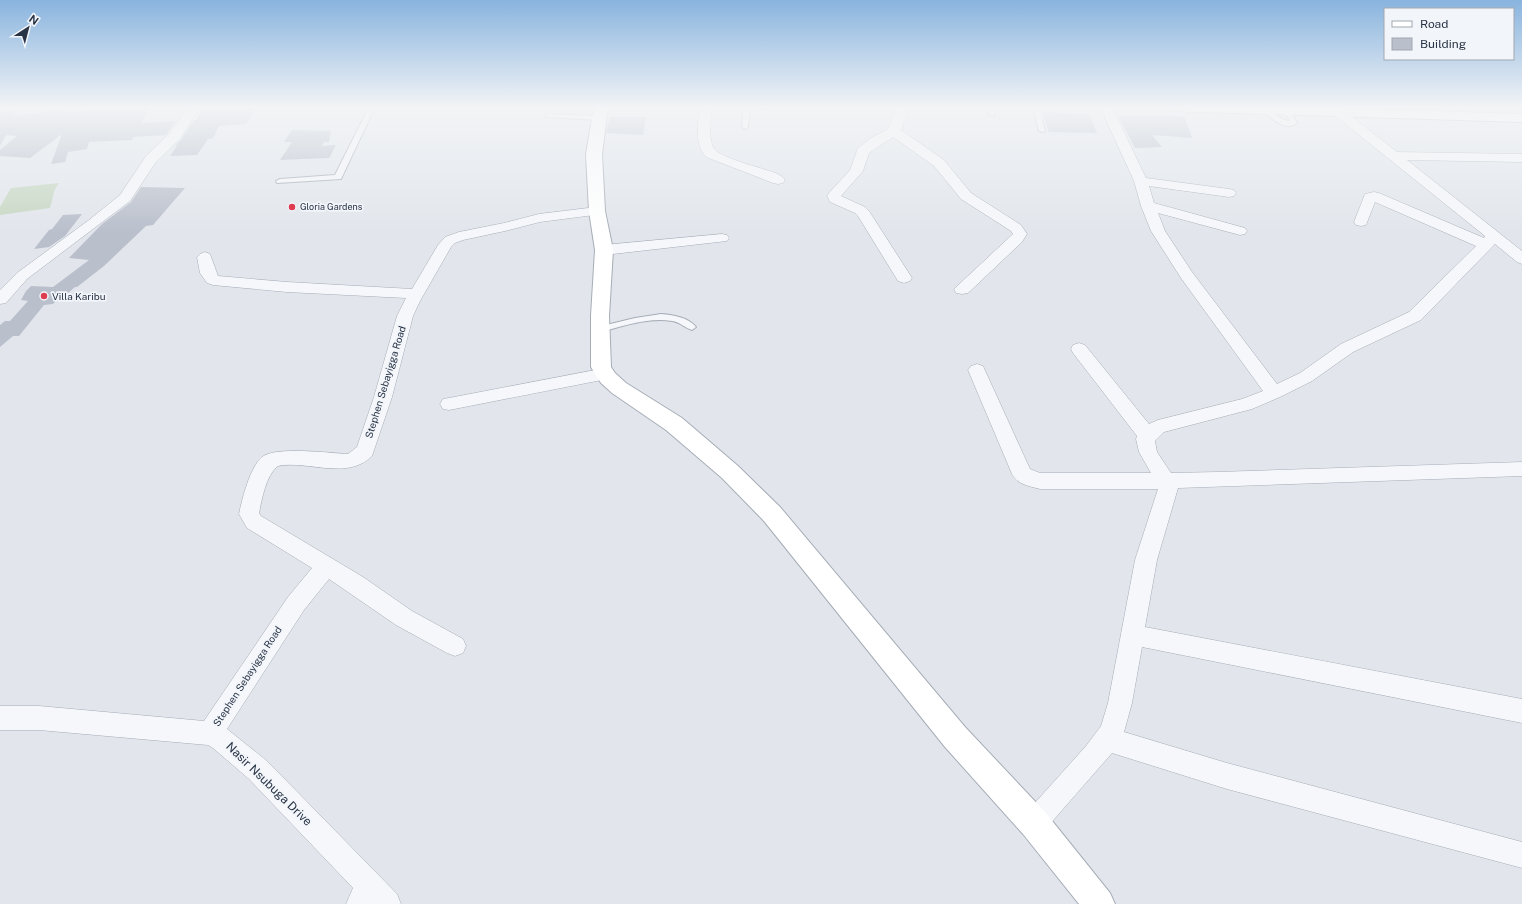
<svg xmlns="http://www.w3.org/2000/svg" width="1522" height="904" viewBox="0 0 1522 904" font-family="'Public Sans',sans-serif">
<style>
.green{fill:#c7d7c3}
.building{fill:#b9bfcb}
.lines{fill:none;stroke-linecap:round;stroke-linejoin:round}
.lane-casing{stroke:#a6adb7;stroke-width:2}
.street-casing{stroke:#a6adb7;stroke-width:1}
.secondary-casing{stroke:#a6adb7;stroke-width:2}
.lane{fill:#f6f7fa;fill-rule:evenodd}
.street{fill:#f6f7fa;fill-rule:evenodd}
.secondary{fill:#fff;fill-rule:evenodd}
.poi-dot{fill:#dd3c51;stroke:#f2f5f9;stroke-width:1.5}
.labels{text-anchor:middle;stroke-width:3.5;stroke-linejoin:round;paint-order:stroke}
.far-poi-label{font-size:9px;fill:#283346;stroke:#f2f5f9;text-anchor:start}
.poi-label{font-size:10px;fill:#283346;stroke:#f2f5f9;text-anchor:start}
.street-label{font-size:10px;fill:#283346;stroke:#f2f5f9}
.near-street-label{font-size:12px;fill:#283346;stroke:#f2f5f9}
</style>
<rect width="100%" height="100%" fill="#e2e6ec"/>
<!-- green -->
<path class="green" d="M 59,183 C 53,190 53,199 50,208 L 0,215 L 0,207 L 11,188 Z"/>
<!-- building -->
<g class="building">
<polygon points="125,107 150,107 141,123 176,121 166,135 133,137 132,140 89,142 87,149 68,152 65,162 51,164 62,134 30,158 0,156 0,150 17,136 6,135 0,146 0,113 17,110 14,116 64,109 62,113"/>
<polygon points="208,107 256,107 246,124 219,126 213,138 208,139 197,155 170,156 177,146 175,146 181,140 194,120 196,120 203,108"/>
<polygon points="1042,112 1089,114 1097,133 1049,132"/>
<polygon points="1118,116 1184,116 1192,138 1152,135 1162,147 1135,148"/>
<polygon points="610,117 646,117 643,135 606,133"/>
<polygon points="292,130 331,131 329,142 324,142 322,146 336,145 329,158 280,160 292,142 284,142"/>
<polygon points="141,187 185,188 153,225 146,226 104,266 77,287 75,287 61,299 57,300 53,304 44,305 19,336 13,336 0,347 0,325 5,321 10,321 28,301 21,300 26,291 31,286 53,287 89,260 69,258 102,224 131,202"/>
<polygon points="82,214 65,236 49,247 34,249 49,230 52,229 63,215"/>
</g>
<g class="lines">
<!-- lane casing -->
<g class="lane-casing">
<g id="lane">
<polygon points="369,107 375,107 341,179 277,183 276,181 280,179 335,175"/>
<polygon points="744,107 750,107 748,127 745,129 742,127"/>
<polygon points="989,107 995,107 994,116 989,115"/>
<polygon points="1033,107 1039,107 1045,131 1044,132 1039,131"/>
<path d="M 1262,108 C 1272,107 1278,121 1290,121 L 1284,110 L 1289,109 L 1297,123 C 1285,132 1271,118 1262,110 Z"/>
<polygon points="548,114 599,116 602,118 599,120 546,117 545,116"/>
<path d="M 661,314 C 673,315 688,317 696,327 L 692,330 C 685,328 680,322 672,321 C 649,317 623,326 601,332 L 597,329 L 598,327 L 635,318 Z"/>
</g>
</g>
<!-- street casing -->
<g class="street-casing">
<g id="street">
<polygon points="188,107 200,107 180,139 156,162 130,201 27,279 6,303 0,304 0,290 17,273 89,220 120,195 146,156 170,133"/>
<path d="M 700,107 L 712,107 C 711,119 708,136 713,147 C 717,157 755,166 766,170 C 773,172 781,174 785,180 L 783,183 L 778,184 L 773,183 L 706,157 C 694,144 698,123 700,107 Z"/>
<polygon points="897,107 909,107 901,130 944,160 971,193 1021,225 1027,234 1022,242 968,293 962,294 956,293 954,289 1013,234 1011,231 961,199 934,166 893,137 869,153 863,171 841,196 865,207 869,211 912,278 910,281 904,283 898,281 858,216 855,213 830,202 827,196 829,193 850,170 858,148 871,138 888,129"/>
<path d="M 1100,107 L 1112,107 L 1146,178 L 1229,189 L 1234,190 L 1236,193 L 1234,196 L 1229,197 L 1149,186 L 1154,203 L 1245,228 L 1247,231 L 1245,234 L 1240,235 L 1158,213 L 1165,231 L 1192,272 L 1277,384 L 1300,373 L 1341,344 L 1409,312 L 1476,246 L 1375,202 L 1366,225 L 1361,226 L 1356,225 L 1354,222 L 1365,194 L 1374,192 L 1379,193 L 1484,238 L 1485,236 L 1333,114 L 1331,111 L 1333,108 L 1341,108 L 1397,152 L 1522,154 L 1522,162 L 1407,160 L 1522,251 L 1522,264 L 1517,262 L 1495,244 L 1421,320 L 1353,352 L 1312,381 L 1280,397 L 1252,409 L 1164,432 L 1155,441 L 1157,452 L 1171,473 L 1218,472 L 1522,462 L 1522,476 L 1178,488 L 1157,560 L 1145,627 L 1522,699 L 1522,723 L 1142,647 L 1132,703 L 1124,732 L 1227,763 L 1522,842 L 1522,868 L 1227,789 L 1112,753 L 1043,832 L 1034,836 L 1025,832 L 1021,823 L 1025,814 L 1086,746 L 1101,726 L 1108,703 L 1135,560 L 1158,489 L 1040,489 C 1029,486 1018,485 1012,474 L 968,370 L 971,366 L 977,364 L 983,366 L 1030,469 L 1040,473 L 1151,473 L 1139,452 L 1136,439 L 1137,436 L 1073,353 L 1071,349 L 1073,345 L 1079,343 L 1085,345 L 1149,424 L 1158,420 L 1242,399 L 1263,391 L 1181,278 L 1151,231 L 1141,206 L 1134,181 Z"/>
<path d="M 597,207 L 602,208 L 604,211 L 602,214 L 540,222 L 505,231 L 463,240 L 455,243 L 451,247 L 420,301 L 413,316 L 392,397 L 372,456 C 347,481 308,460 278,466 C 266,475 262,499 259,513 L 261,516 L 363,577 L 412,611 L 463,639 L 466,646 L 463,653 L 455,656 L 447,653 L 396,625 L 329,579 L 304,610 L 227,729 L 267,761 L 397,894 L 401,904 L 346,904 L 353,888 L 249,779 L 213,748 L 208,745 L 39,730 L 0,730 L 0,706 L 39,706 L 204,721 L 288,597 L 312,568 L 247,528 L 239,514 C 242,499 250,467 262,457 C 275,446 330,453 348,454 L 357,447 L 374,397 L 397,316 L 406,298 L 287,292 L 213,285 L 207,283 L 200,273 L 197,257 L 200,254 L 205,252 L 210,254 L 218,276 L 287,282 L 412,289 L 438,245 L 445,237 L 459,232 L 504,223 L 539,214 Z"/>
<polygon points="722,234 727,235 729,238 727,241 604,255 599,253 596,250 599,247 604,245"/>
<polygon points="606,368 612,370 615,374 612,378 449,410 443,409 440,404 443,399 449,398"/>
</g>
</g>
<!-- secondary casing -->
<g class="secondary-casing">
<g id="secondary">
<polygon points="594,107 608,107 602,154 605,211 613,250 609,316 611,367 615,373 626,383 682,418 738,466 780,507 965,727 1045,812 1110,893 1115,904 1079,904 1023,834 945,747 764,521 722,478 666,430 612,393 601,383 594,372 591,367 591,316 595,250 589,211 586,154"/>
<polygon points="1164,107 1297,107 1522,114 1522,122 1171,111 1166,110"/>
</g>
</g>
<!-- lane -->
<use href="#lane" class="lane"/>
<!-- street -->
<use href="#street" class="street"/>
<!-- secondary -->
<use href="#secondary" class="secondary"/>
</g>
<!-- sky -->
<linearGradient id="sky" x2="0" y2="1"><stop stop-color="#89b4de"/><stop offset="0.46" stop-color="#f2f4f6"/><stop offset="1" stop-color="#f2f4f6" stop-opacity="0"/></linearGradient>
<rect width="1522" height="233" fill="url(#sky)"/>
<!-- markers -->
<g class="poi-dot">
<circle cx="292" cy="207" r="4"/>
<circle cx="44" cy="296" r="4"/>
</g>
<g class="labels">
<!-- far-poi labels -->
<g class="far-poi-label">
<text x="300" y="210">Gloria Gardens</text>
</g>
<!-- poi labels -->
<g class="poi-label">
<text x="52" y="300">Villa Karibu</text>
</g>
<!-- street labels -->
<g class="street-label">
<text transform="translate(385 382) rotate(-73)" y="4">Stephen Sebayigga Road</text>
<text transform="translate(247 676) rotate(-57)" y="4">Stephen Sebayigga Road</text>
</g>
<!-- near-street labels -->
<g class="near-street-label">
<text transform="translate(269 784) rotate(44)" y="4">Nasir Nsubuga Drive</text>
</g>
</g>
<!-- legend -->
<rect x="1384" y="8" width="130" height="52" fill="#f2f5f9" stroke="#a1a7b1"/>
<rect x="1392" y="21" width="20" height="6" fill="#ffffff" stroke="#a1a7b1"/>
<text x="1420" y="28" font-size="12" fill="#283346">Road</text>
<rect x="1392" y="38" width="20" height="12" fill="#b9bfcb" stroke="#a1a7b1"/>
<text x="1420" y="48" font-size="12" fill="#283346">Building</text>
<!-- north arrow -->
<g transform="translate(28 28) rotate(36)" stroke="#f2f5f9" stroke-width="3" paint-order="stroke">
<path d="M0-3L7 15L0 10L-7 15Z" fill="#283346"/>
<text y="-6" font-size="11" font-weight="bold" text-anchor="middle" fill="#283346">N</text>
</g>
</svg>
